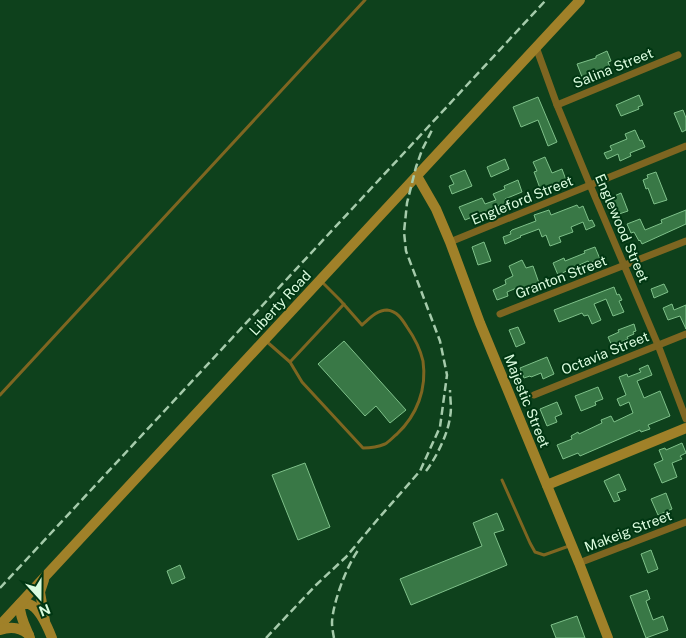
<svg xmlns="http://www.w3.org/2000/svg" width="686" height="638" viewBox="0 0 686 638" font-family="'Public Sans',sans-serif">
<style>
.building{fill:#397846;stroke:#7fc18a}
.lines{fill:none;stroke-linecap:round;stroke-linejoin:round}
.lane{stroke:#7e6621;stroke-width:3}
.street{stroke:#7e6621;stroke-width:7}
.secondary{stroke:#a08129;stroke-width:10}
.rail{stroke:#a5cbab;stroke-width:2.5;stroke-dasharray:8 4;stroke-linecap:butt}
.labels{text-anchor:middle;stroke-width:4;stroke-linejoin:round;paint-order:stroke}
.street-label{font-size:14px;fill:#dbfcdf;stroke:#003612}
</style>
<rect width="100%" height="100%" fill="#0e411c"/>
<!-- building -->
<g class="building">
<polygon points="607,51 611,61 608,62 610,67 597,72 598,77 584,82 577,64 596,58 596,56"/>
<polygon points="639,95 643,105 638,107 639,109 621,116 616,105"/>
<polygon points="538,97 557,142 548,146 538,120 521,127 513,107"/>
<polygon points="683,110 686,118 686,130 682,132 674,113"/>
<polygon points="635,130 640,141 642,140 645,147 630,153 631,156 620,161 618,154 607,159 604,153 612,150 610,146 627,139 625,134"/>
<polygon points="545,157 552,173 562,169 566,180 541,191 534,172 537,171 533,162"/>
<polygon points="505,159 509,169 491,177 487,167"/>
<polygon points="465,170 472,186 452,194 449,186 454,184 450,176"/>
<polygon points="656,172 667,200 654,204 648,188 646,189 643,180 648,178 647,175"/>
<polygon points="518,180 522,192 505,199 507,202 491,209 492,212 478,218 477,215 465,220 459,207 482,198 485,204 496,200 493,194 505,189 504,186"/>
<polygon points="621,193 628,211 619,214 612,197"/>
<polygon points="577,205 579,208 583,206 589,221 592,220 595,226 586,230 583,222 571,227 573,232 559,237 561,242 550,246 546,235 542,237 539,229 520,236 521,237 505,244 503,237 511,234 510,232 512,230 536,221 534,215 549,210 551,215"/>
<polygon points="686,210 686,224 642,244 640,240 639,241 634,232 631,233 627,224 640,219 645,230 662,223 661,220"/>
<polygon points="484,242 491,261 478,265 472,247"/>
<polygon points="595,247 600,259 590,263 588,261 558,275 553,263 564,258 565,261 585,253 584,251"/>
<polygon points="522,260 526,268 533,266 539,283 520,290 519,287 507,292 508,296 497,300 493,290 506,284 505,280 513,276 509,266"/>
<polygon points="664,284 668,292 654,298 651,289"/>
<polygon points="614,287 617,295 619,294 622,300 619,301 624,312 613,316 606,299 594,304 601,320 592,324 588,315 584,316 582,313 559,322 554,310"/>
<polygon points="672,304 674,310 686,305 686,329 680,316 668,320 663,308"/>
<polygon points="634,324 636,331 633,332 634,334 627,337 628,339 612,346 608,337 619,332 618,330"/>
<polygon points="518,327 525,343 516,347 509,330"/>
<polygon points="344,341 406,410 390,423 376,406 365,416 318,364"/>
<polygon points="547,357 554,374 543,379 541,373 531,377 530,376 524,378 520,368"/>
<polygon points="648,365 652,375 637,381 644,398 660,391 670,416 648,425 650,429 641,432 640,430 580,456 578,453 563,459 557,445 572,439 571,436 578,432 579,434 602,423 601,420 611,416 614,422 633,413 629,402 620,406 617,399 626,395 619,377 627,374 628,377 641,372 639,369"/>
<polygon points="598,387 603,399 595,402 596,405 581,411 575,396"/>
<polygon points="557,402 562,414 555,417 557,422 547,426 540,409"/>
<polygon points="682,443 686,453 680,456 682,459 672,463 677,477 662,483 654,464 663,460 659,450 665,448 666,450"/>
<polygon points="305,463 330,527 298,540 272,475"/>
<polygon points="619,474 626,490 617,493 620,500 614,502 604,481"/>
<polygon points="666,493 672,509 658,515 651,499"/>
<polygon points="497,513 504,530 494,533 507,565 411,605 400,579 482,546 473,523"/>
<polygon points="651,550 658,569 648,573 641,554"/>
<polygon points="180,565 185,578 172,584 167,571"/>
<polygon points="647,590 650,599 646,601 653,620 663,616 668,630 646,638 630,596"/>
<polygon points="577,616 585,638 556,638 551,625"/>
</g>
<g class="lines">
<!-- lane -->
<g class="lane">
<path d="M 266,341 L 290,362 L 302,382 L 363,448 C 370,448 378,447 385,444 C 389,442 393,437 397,434 C 417,415 427,389 423,361 C 420,348 414,337 407,327 C 402,319 397,311 387,310 C 377,310 369,319 362,325 L 340,300 L 322,282"/>
<polyline points="290,362 344,304"/>
<polyline points="0,395 365,0"/>
<polyline points="502,480 530,543 535,552 544,555 569,546"/>
</g>
<!-- street -->
<g class="street">
<polyline points="536,47 557,105 590,185 658,345 686,419"/>
<polyline points="557,105 678,55"/>
<polyline points="450,242 686,146"/>
<polyline points="500,314 686,241"/>
<polyline points="534,395 686,334"/>
<polyline points="579,563 686,522"/>
</g>
<!-- secondary -->
<g class="secondary">
<polyline points="417,176 436,209 450,242 480,323 579,563 608,638"/>
<polyline points="547,485 686,428"/>
<polyline points="44,580 40,592 45,621"/>
<path d="M 20,604 C 22,604 27,604 29,604 C 40,608 48,628 52,638"/>
<path d="M 20,604 C 19,616 26,627 30,638"/>
<polyline points="0,625 580,0"/>
<path d="M 0,630 C 11,626 20,627 29,635"/>
</g>
<!-- rail -->
<g class="rail">
<path d="M 426,471 C 436,458 448,434 450,417 C 452,409 450,398 450,390"/>
<polyline points="0,588 546,0"/>
<polyline points="266,638 316,585 346,557 378,519 420,471 440,427 447,375 440,341 406,251 404,232 407,203 416,167 422,150 433,128"/>
<path d="M 334,638 C 333,633 332,627 332,622 C 333,602 347,565 359,549"/>
</g>
</g>
<g class="labels">
<!-- street labels -->
<g class="street-label">
<text transform="translate(613 68) rotate(-22)" y="5">Salina Street</text>
<text transform="translate(522 200) rotate(-22)" y="5">Engleford Street</text>
<text transform="translate(622 228) rotate(67)" y="5">Englewood Street</text>
<text transform="translate(561 277) rotate(-21)" y="5">Granton Street</text>
<text transform="translate(280 303) rotate(-47)" y="5">Liberty Road</text>
<text transform="translate(605 353) rotate(-22)" y="5">Octavia Street</text>
<text transform="translate(527 401) rotate(68)" y="5">Majestic Street</text>
<text transform="translate(628 531) rotate(-21)" y="5">Makeig Street</text>
</g>
</g>
<!-- north arrow -->
<g transform="translate(40 598) rotate(159)" stroke="#003612" stroke-width="4" paint-order="stroke">
<path d="M0-4L9 19L0 12L-9 19Z" fill="#dbfcdf"/>
<text y="-8" font-size="14" font-weight="bold" text-anchor="middle" fill="#dbfcdf">N</text>
</g>
</svg>
